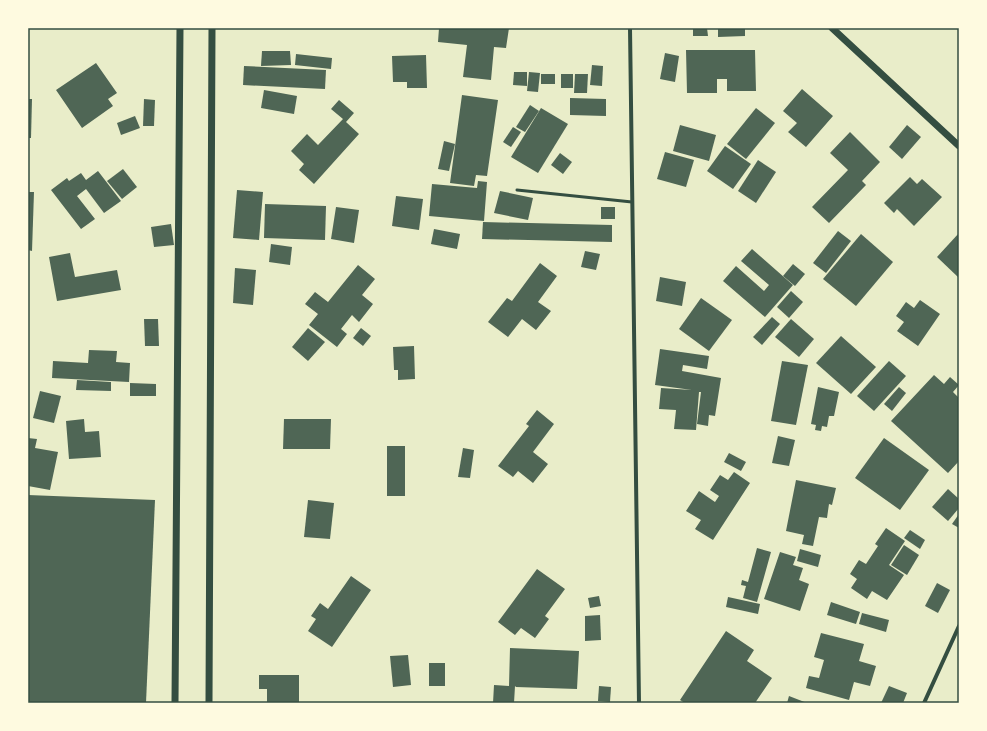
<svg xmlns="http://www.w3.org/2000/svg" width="987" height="731" viewBox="0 0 987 731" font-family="'Golos Text',sans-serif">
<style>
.building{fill:#4f6655}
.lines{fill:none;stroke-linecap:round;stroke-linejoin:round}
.service{stroke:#344e41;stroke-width:3}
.minor{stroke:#344e41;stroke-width:4}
.tertiary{stroke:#344e41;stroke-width:7}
.neatline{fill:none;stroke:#344e41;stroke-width:1.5}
</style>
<rect width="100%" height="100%" fill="#e9edc9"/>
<!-- building -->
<g class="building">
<polygon points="439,28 509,28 506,48 494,47 491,80 463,77 467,45 438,42"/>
<polygon points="693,28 707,28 708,36 693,36"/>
<polygon points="718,28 745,28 745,36 718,37"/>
<polygon points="686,50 755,50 756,91 727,91 727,79 717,79 717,93 687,93"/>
<polygon points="262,51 290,51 291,65 261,66"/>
<polygon points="665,53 679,56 675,82 660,79"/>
<polygon points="296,54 332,58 331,69 295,65"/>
<polygon points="426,55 427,88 407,88 407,82 393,82 392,56"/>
<polygon points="96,63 117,93 108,99 113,106 82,128 56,90"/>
<polygon points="592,65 603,66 602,86 590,85"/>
<polygon points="244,66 326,70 325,89 243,85"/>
<polygon points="514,72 527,72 527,86 513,85"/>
<polygon points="529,72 540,73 538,92 527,91"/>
<rect x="541" y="74" width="14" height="10"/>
<rect x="561" y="74" width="12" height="14"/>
<polygon points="575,74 588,74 587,93 574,93"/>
<polygon points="802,89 833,116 806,147 788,132 797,123 783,111"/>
<polygon points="264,90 297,96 294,114 261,108"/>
<polygon points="462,95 498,100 487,176 476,175 474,186 450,183"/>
<polygon points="570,98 606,99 606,116 570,115"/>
<polygon points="28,99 32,99 31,138 28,138"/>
<polygon points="144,99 155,100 154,126 143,126"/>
<polygon points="339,100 354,113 346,122 359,134 314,184 299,170 304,164 291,151 307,134 318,145 343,119 331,109"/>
<polygon points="530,105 539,111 525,132 516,127"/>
<polygon points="541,108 568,124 538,173 511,157"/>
<polygon points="756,108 775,123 746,159 727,144"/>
<polygon points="135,116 140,128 121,135 117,123"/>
<polygon points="680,125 716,135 709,161 673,151"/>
<polygon points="907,125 921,137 902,159 889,147"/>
<polygon points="513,127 521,132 511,147 503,142"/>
<polygon points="850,132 880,162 862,181 866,185 829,223 812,207 848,170 830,153"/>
<polygon points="444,141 455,144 449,171 438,169"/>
<polygon points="725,146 751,164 733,189 707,171"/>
<polygon points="665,152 694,160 686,187 657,179"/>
<polygon points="560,153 572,162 563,174 551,165"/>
<polygon points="758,160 776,172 756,203 738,191"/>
<polygon points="123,169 137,187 122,199 107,181"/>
<polygon points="98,171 121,201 104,213 86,189 77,196 95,219 81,229 51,190 67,178 69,181 81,173 86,180"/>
<polygon points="910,177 917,184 922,179 942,197 914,226 897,209 894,213 884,203"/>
<polygon points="478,181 487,182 484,221 429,216 432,184 477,188"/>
<polygon points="237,190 263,192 259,240 233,238"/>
<polygon points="500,191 533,198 528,220 494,213"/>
<polygon points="28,192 34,192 32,251 28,250"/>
<polygon points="396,196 423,199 419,230 392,226"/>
<polygon points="265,204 326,206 325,240 264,238"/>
<polygon points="336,207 359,210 354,243 331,239"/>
<rect x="601" y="207" width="14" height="12"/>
<polygon points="483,222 612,225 612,242 482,239"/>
<polygon points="171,224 174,245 154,247 151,227"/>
<polygon points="434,229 460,234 457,249 431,244"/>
<polygon points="838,231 851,241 826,273 813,263"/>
<polygon points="959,233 959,278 937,257"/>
<polygon points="861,234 893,262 856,306 823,279"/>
<polygon points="271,244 292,247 290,265 269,262"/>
<polygon points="752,249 793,285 765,317 723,281 736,266 764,291 769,285 741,261"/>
<polygon points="585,251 600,254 596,270 581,267"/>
<polygon points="70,253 75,277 117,270 121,290 57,301 49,257"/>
<polygon points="540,263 557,276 538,302 551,311 536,330 522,319 508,337 488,322 507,298 512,301"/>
<polygon points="793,264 805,274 795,286 783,276"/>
<polygon points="358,265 375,279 362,295 373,304 359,322 352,315 341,329 347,334 337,347 309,325 318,314 305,304 315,292 328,302"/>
<polygon points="235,268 256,270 253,305 233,303"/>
<polygon points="660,277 686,282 682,306 656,301"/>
<polygon points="791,291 803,302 789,318 777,307"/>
<polygon points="701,298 732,320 709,351 679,329"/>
<polygon points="920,300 940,314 918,346 897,331 904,322 896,316 906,302 914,308"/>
<polygon points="772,317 780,324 762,345 753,337"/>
<polygon points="144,319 158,319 159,346 145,346"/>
<polygon points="791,319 814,339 799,357 775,337"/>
<polygon points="308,328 325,342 308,361 292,347"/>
<polygon points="361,328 371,336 363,346 353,338"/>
<polygon points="841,336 876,367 851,394 816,363"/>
<polygon points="414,346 415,379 398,380 398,370 394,370 393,347"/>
<polygon points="660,349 709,356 707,369 683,365 682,371 721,378 715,416 709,415 708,426 697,424 701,392 699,392 696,430 674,429 676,410 659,409 661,388 692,390 655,385"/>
<polygon points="89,350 117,351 116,362 130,363 129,382 52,378 53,361 88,363"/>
<polygon points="782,361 808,365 796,425 771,421"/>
<polygon points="889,361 906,376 874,411 857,396"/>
<polygon points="934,375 944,384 950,377 959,385 953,392 959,398 959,461 948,473 891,421"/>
<polygon points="77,380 111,382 111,391 76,390"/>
<polygon points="130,383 156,384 156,396 130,396"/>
<polygon points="818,387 839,392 834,416 829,416 827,427 822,426 821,431 815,430 816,425 811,424"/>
<polygon points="899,387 906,393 892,411 884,404"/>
<polygon points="40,391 61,396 54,423 33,418"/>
<polygon points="537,410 554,424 533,452 548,464 533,483 518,471 513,477 498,466 529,426 526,424"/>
<polygon points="84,419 85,432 99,431 101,457 69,459 66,421"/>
<polygon points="284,419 331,419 330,449 283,449"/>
<polygon points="778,436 795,440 789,466 772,463"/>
<polygon points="28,438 37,439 35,448 58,452 50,490 28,486"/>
<polygon points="884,438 929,470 900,510 855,478"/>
<rect x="387" y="446" width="18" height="50"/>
<polygon points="463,448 474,450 470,478 458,477"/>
<polygon points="729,453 746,462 741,471 724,462"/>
<polygon points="734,472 750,483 713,540 695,529 701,520 686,511 699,491 715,502 719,496 710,490 720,475 728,480"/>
<polygon points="796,480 836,488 832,505 829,504 827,518 819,517 813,546 802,544 804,535 786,531"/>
<polygon points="948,489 959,499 959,508 948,521 932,507"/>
<polygon points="28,495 155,500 146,703 28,703"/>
<polygon points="308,500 334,503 330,539 304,537"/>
<polygon points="959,514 959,528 952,524"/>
<polygon points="886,528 905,541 889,565 904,575 887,600 872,591 867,599 851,588 857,579 850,574 859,560 866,564 878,546 875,544"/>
<polygon points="910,530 925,540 920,549 904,538"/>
<polygon points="904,545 919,555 907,575 891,565"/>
<polygon points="757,548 771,552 757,602 743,598 746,586 741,585 742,580 748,582"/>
<polygon points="800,549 821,555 818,567 797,561"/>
<polygon points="780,552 796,557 793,565 803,568 799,580 809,584 800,611 764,599"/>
<polygon points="537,569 565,589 545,616 549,619 535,638 521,628 515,635 498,622"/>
<polygon points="351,576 371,590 332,647 308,631 316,619 311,616 320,603 328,609"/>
<polygon points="937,583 950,590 938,613 925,606"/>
<polygon points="599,596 601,606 590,608 588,598"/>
<polygon points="728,597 760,604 758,614 726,607"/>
<polygon points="831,602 860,612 856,624 827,615"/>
<polygon points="862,613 889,620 886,632 859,624"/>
<polygon points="600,615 601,640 585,641 585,616"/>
<polygon points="726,631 754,650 747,661 772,678 755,703 685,703 680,700"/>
<polygon points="821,633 864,644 859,661 876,666 870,686 854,682 849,700 806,688 809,676 819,678 824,660 814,657"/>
<polygon points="510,648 579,651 577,689 516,687 515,686 514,703 493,703 494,685 509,686"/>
<polygon points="408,655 411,685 393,687 390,656"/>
<rect x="429" y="663" width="16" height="23"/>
<polygon points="259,675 299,675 299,703 267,703 267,689 259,689"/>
<polygon points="599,686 611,687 610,702 598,701"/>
<polygon points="889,686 907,693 903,703 881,703"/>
<polygon points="789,696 807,703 787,703"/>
</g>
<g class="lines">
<!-- service -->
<polyline class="service" points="517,190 632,202"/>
<!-- minor -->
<g class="minor">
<polyline points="630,28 639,703"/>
<polyline points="924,703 959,626"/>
</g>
<!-- tertiary -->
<g class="tertiary">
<polyline points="832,28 959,146"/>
<polyline points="175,703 180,28"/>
<polyline points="209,703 212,28"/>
</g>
</g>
<!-- border -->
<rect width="987" height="731" fill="none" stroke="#fefae0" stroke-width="58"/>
<rect x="29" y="29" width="929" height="673" class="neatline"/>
</svg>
